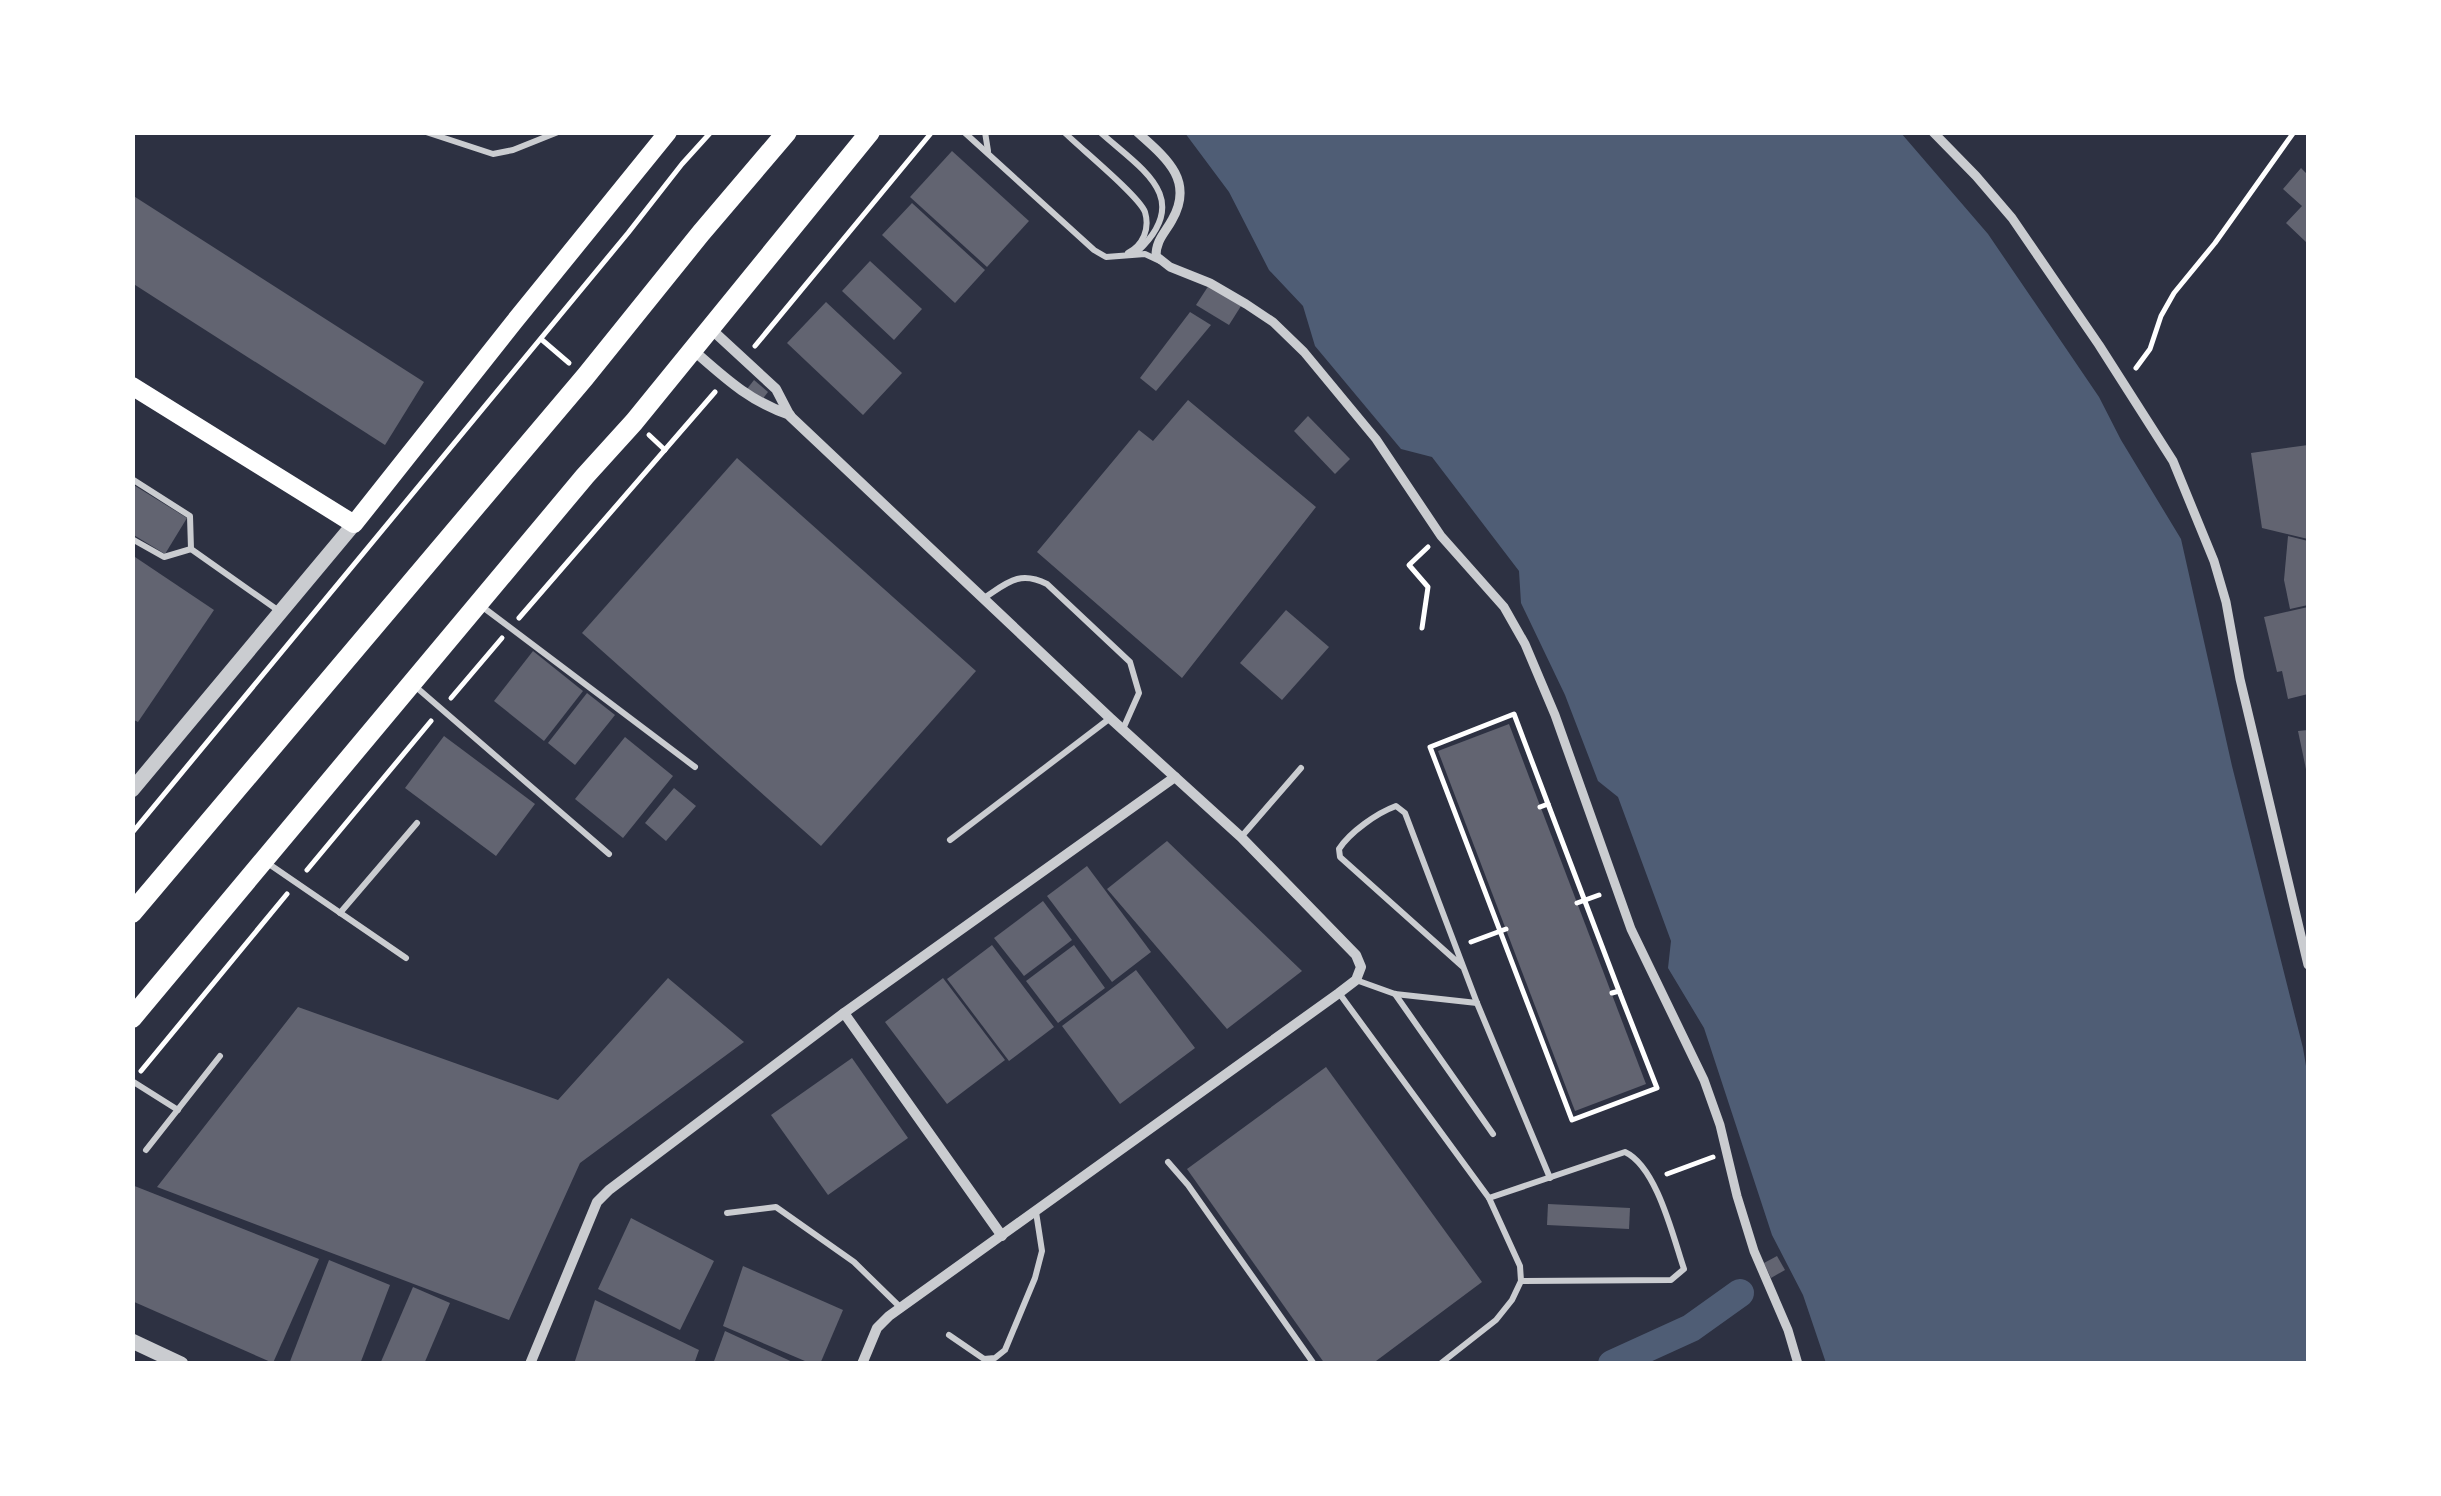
<svg xmlns="http://www.w3.org/2000/svg" width="2441" height="1496" viewBox="0 0 2441 1496" font-family="'Playfair Display',serif">
<style>
.water{fill:#4f5d75}
.lines{fill:none;stroke-linecap:round;stroke-linejoin:round}
.canal{stroke:#4f5d75;stroke-width:28}
.building{fill:#626471}
.path{stroke:#fff;stroke-width:5}
.service{stroke:#caccd0;stroke-width:6}
.pedestrian{stroke:#caccd0;stroke-width:9}
.minor{stroke:#caccd0;stroke-width:10}
.tertiary{stroke:#caccd0;stroke-width:15}
.secondary{stroke:#fff;stroke-width:18}
.trunk{stroke:#fff;stroke-width:20}
</style>
<rect width="100%" height="100%" fill="#2d3142"/>
<!-- water -->
<polygon class="water" points="1185,133 1901,133 1988,234 2099,397 2121,440 2181,539 2232,766 2303,1048 2308,1078 2308,1363 1826,1363 1803,1295 1772,1235 1704,1028 1668,968 1671,941 1618,797 1598,781 1565,695 1521,603 1519,571 1432,457 1401,449 1315,346 1303,306 1269,270 1229,192"/>
<g class="lines">
<!-- canal -->
<polyline class="canal" points="1612,1364 1691,1328 1740,1293"/>
</g>
<!-- building -->
<g class="building">
<polygon points="952,151 1029,221 987,267 910,197"/>
<polygon points="2301,168 2308,175 2308,240 2306,242 2286,223 2302,206 2283,189"/>
<polygon points="132,195 424,382 385,445 132,283"/>
<polygon points="912,203 985,270 955,303 882,235"/>
<polygon points="870,261 922,309 894,340 842,291"/>
<polygon points="1209,285 1241,306 1229,325 1196,305"/>
<polygon points="826,302 902,373 863,415 787,343"/>
<polygon points="1190,312 1211,325 1156,391 1140,378"/>
<polygon points="754,380 768,392 761,401 747,389"/>
<polygon points="1188,400 1316,507 1182,678 1037,552 1139,430 1153,441"/>
<polygon points="1308,416 1350,459 1335,474 1294,431"/>
<polygon points="2308,445 2308,539 2262,528 2251,453"/>
<polygon points="737,458 976,671 821,846 582,633"/>
<polygon points="132,484 187,518 165,554 132,534"/>
<polygon points="2288,536 2308,541 2308,605 2290,609 2284,580"/>
<polygon points="132,555 214,610 138,722 132,719"/>
<polygon points="2308,607 2308,694 2288,699 2282,671 2277,672 2264,617"/>
<polygon points="1286,610 1329,647 1282,700 1240,663"/>
<polygon points="533,651 583,691 544,741 494,701"/>
<polygon points="587,693 615,715 575,765 548,743"/>
<polygon points="1509,724 1646,1084 1575,1111 1438,751"/>
<polygon points="2308,730 2308,774 2307,774 2298,731"/>
<polygon points="444,736 535,804 496,856 405,788"/>
<polygon points="625,737 673,776 623,838 575,799"/>
<polygon points="674,788 696,806 666,841 645,823"/>
<polygon points="1167,841 1302,971 1227,1029 1107,889"/>
<polygon points="1087,866 1151,952 1112,982 1047,896"/>
<polygon points="1043,901 1072,940 1024,976 994,938"/>
<polygon points="992,945 1054,1027 1009,1061 947,979"/>
<polygon points="1074,945 1105,988 1058,1023 1026,981"/>
<polygon points="1136,970 1195,1048 1120,1104 1062,1026"/>
<polygon points="668,978 744,1042 580,1163 509,1320 157,1187 298,1007 558,1100"/>
<polygon points="943,978 1005,1060 947,1104 885,1022"/>
<polygon points="852,1058 908,1138 828,1195 771,1115"/>
<polygon points="1326,1067 1482,1282 1372,1364 1325,1364 1187,1169"/>
<polygon points="132,1185 319,1259 273,1363 132,1301"/>
<polygon points="1548,1204 1630,1208 1629,1229 1547,1225"/>
<polygon points="631,1218 714,1261 680,1330 598,1289"/>
<polygon points="1777,1256 1785,1270 1771,1278 1764,1263"/>
<polygon points="329,1260 390,1285 360,1364 289,1364"/>
<polygon points="743,1266 843,1310 820,1364 812,1364 723,1326"/>
<polygon points="413,1287 450,1303 424,1364 380,1364"/>
<polygon points="595,1300 699,1350 694,1364 574,1364"/>
<polygon points="725,1331 797,1364 713,1364"/>
</g>
<g class="lines">
<!-- path -->
<g class="path">
<polyline points="541,339 569,363"/>
<polyline points="755,346 932,132"/>
<polyline points="2136,368 2150,349 2161,316 2174,293 2215,243 2294,132"/>
<polyline points="649,435 665,450"/>
<polyline points="519,618 715,392"/>
<polyline points="1422,628 1428,587 1409,565 1428,547"/>
<polyline points="451,698 502,638"/>
<polyline points="1548,804 1514,714 1430,747 1572,1120 1657,1088 1619,991"/>
<polyline points="1540,807 1548,804 1619,991 1612,993"/>
<polyline points="132,833 628,233 682,164 711,132"/>
<polyline points="307,870 431,721"/>
<polyline points="1577,903 1599,895"/>
<polyline points="1471,942 1506,929"/>
<polyline points="141,1071 287,894"/>
<polyline points="1667,1174 1713,1157"/>
</g>
<!-- service -->
<g class="service">
<polyline points="426,132 493,154 513,150 558,132"/>
<polyline points="964,132 1094,250 1106,257 1145,254 1160,261"/>
<polyline points="985,132 988,151"/>
<path d="M 1064,132 C 1079,147 1139,196 1145,212 C 1150,229 1143,245 1128,253"/>
<path d="M 1100,132 C 1141,169 1195,198 1137,252"/>
<polyline points="132,479 190,516 191,549 164,557 132,539"/>
<polyline points="191,549 279,611"/>
<path d="M 984,598 C 1007,583 1019,570 1047,584 L 1130,662 L 1139,693 L 1123,729"/>
<polyline points="480,605 695,767"/>
<polyline points="416,687 609,854"/>
<polyline points="1242,836 1301,768"/>
<polyline points="950,840 1109,719"/>
<polyline points="266,862 406,958"/>
<polyline points="340,913 417,823"/>
<path d="M 1463,967 L 1340,857 L 1339,849 C 1350,832 1377,813 1396,806 L 1405,813 L 1477,1003 L 1550,1178"/>
<polyline points="1356,980 1395,994 1477,1003"/>
<polyline points="1339,993 1489,1198 1520,1266 1521,1281 1512,1300 1496,1320 1440,1364"/>
<polyline points="1395,994 1493,1134"/>
<polyline points="132,1081 178,1110"/>
<polyline points="146,1150 220,1056"/>
<polyline points="1168,1162 1188,1185 1314,1364"/>
<path d="M 1489,1198 L 1625,1152 C 1657,1167 1673,1237 1684,1269 L 1671,1280 L 1521,1281"/>
<polyline points="727,1213 776,1207 854,1262 900,1307"/>
<polyline points="949,1335 984,1359 995,1358 1005,1350 1035,1278 1042,1251 1036,1212"/>
</g>
<!-- pedestrian -->
<g class="pedestrian">
<path d="M 1137,132 C 1165,157 1195,180 1172,220 C 1165,233 1156,240 1156,256 L 1170,267 L 1210,283 L 1246,304 L 1273,322 L 1304,352 L 1376,439 L 1441,536 L 1504,607 L 1525,644 L 1555,715 L 1631,929 L 1704,1080 L 1720,1125 L 1737,1196 L 1754,1251 L 1788,1330 L 1798,1364"/>
<polyline points="1933,132 1976,176 2012,218 2099,345 2173,461 2214,561 2226,602 2240,679 2308,965"/>
</g>
<!-- minor -->
<g class="minor">
<polyline points="711,329 776,389 790,416 1110,718 1241,837 1356,955 1361,967 1356,980 1339,993 889,1316 877,1328 862,1364"/>
<path d="M 693,350 C 725,378 749,401 790,415"/>
<polyline points="844,1013 1002,1236"/>
<polyline points="530,1364 597,1202 609,1190 844,1013 1175,777"/>
</g>
<!-- tertiary -->
<g class="tertiary">
<polyline points="132,790 354,524"/>
<polyline points="132,1341 181,1364"/>
</g>
<!-- secondary -->
<polyline class="secondary" points="132,386 354,524 514,322 668,132"/>
<!-- trunk -->
<g class="trunk">
<polyline points="132,913 585,377 701,233 787,132"/>
<polyline points="132,1018 585,476 634,422 870,132"/>
</g>
</g>
<!-- border -->
<rect width="2441" height="1496" fill="none" stroke="#ffffff" stroke-width="270"/>
</svg>
